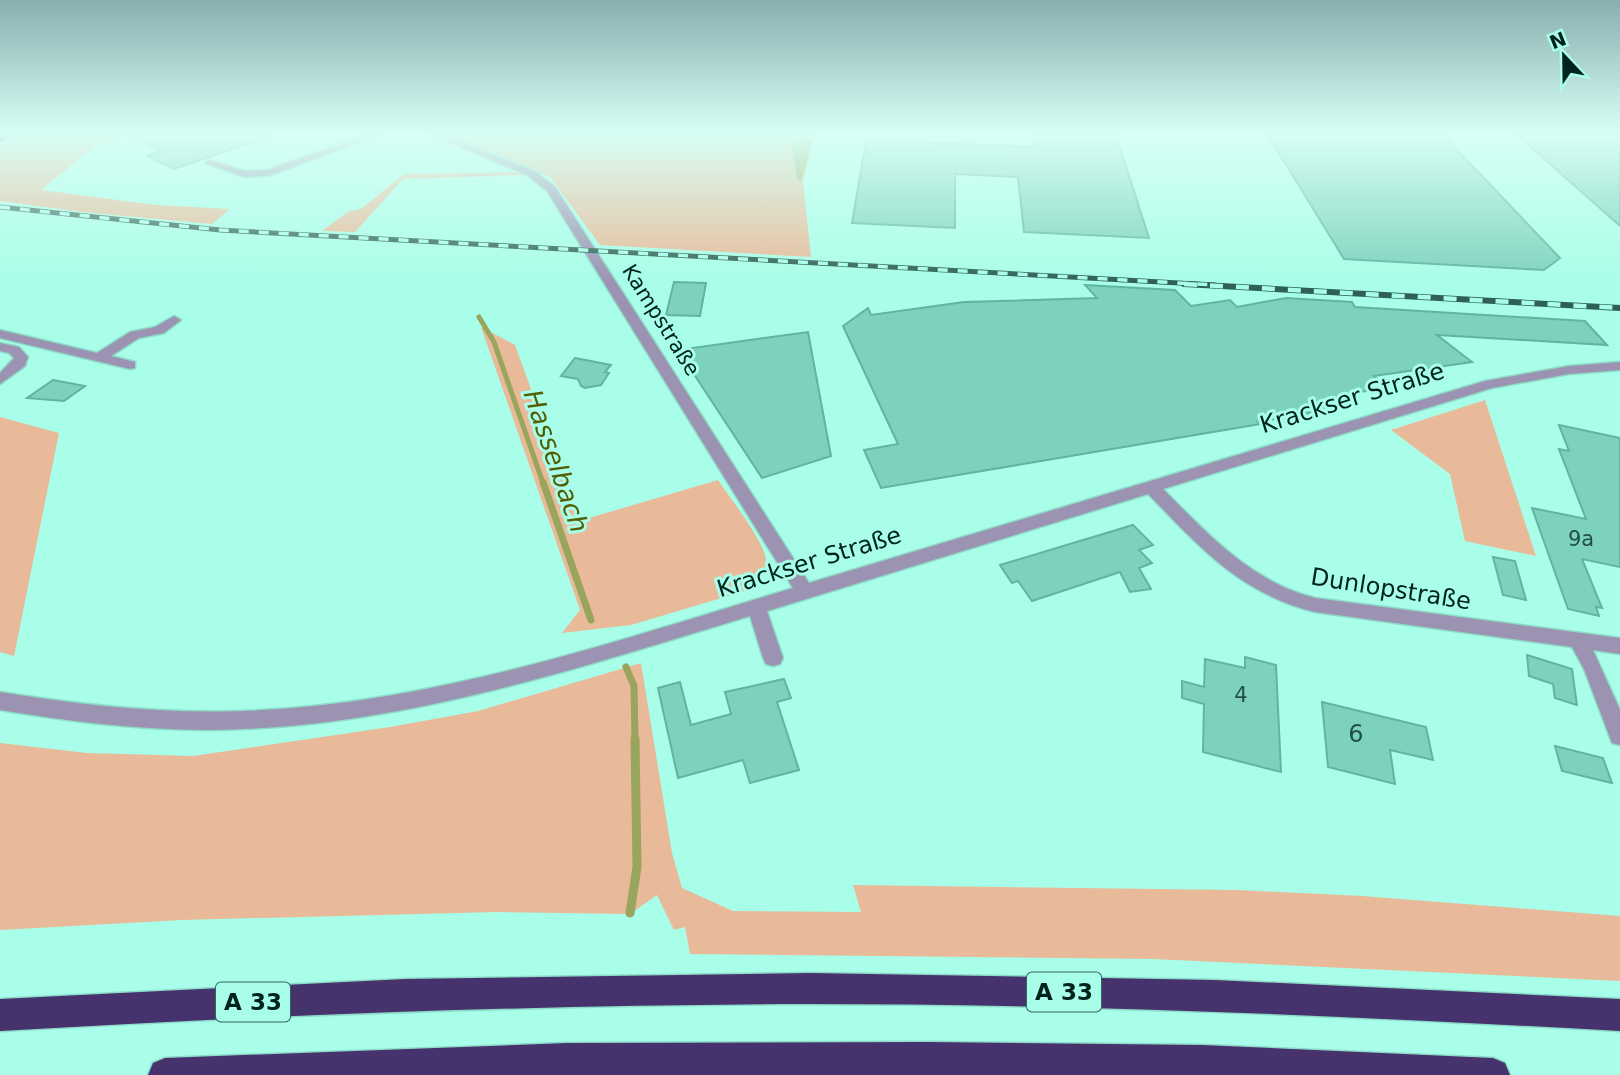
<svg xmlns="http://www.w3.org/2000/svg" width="1620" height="1075" viewBox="0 0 1620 1075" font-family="'DejaVu Sans',sans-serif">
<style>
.green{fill:#e8ba99}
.water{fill:#99a55c}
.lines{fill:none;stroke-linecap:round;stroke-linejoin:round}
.stream-far2{stroke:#99a55c;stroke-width:5}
.stream-far1{stroke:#99a55c;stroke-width:7}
.stream{stroke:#99a55c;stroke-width:9}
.building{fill:#7dd2bd;stroke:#60b5a1;stroke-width:2}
.minor-casing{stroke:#8ddbc8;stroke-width:3}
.highway-casing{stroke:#8ddbc8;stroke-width:3}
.minor{fill:#9b93b1;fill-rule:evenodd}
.highway{fill:#46326d;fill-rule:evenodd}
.rail-far1-casing{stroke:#2e6055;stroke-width:5}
.rail-casing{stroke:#2e6055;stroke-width:6}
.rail-far1{stroke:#a8fee8;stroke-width:3.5;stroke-dasharray:10;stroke-linecap:butt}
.rail{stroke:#a8fee8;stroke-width:4.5;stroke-dasharray:13;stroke-linecap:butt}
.labels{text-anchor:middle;stroke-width:6;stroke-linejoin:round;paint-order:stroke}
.far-street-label{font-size:21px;fill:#00241d;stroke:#a8fee8}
.number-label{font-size:21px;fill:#1f5045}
.shield{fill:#a8fee8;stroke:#32655a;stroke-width:2}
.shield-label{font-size:23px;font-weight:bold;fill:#00241d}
.street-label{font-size:24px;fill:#00241d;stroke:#a8fee8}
.near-number-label{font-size:24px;fill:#1f5045}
.water-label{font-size:26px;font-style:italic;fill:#535d04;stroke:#a8fee8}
</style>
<rect width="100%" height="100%" fill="#a8fee8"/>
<!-- green -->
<g class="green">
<polygon points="26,132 141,132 94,147 41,190 157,205 230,209 212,224 82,212 0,201 0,140"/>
<polygon points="442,132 816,132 803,182 811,257 600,245 550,177"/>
<polygon points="519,172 524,175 403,179 355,232 322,231 349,211 361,209 404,174"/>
<path d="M 481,327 L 515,345 L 579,521 L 718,480 C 730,498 764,541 766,560 C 767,573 760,581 752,589 L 631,625 L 562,633 L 580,610 Z"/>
<polygon points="1485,400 1536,556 1465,541 1450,474 1391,430"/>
<polygon points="0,417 59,433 14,656 0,652"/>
<polygon points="641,663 672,853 682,888 733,911 861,912 853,885 1236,890 1362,896 1620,916 1620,981 1153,959 690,954 685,927 674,930 657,895 630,914 496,912 182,920 0,930 0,743 87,753 193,756 390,727 478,711"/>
</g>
<!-- water -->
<polygon class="water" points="810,138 813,140 801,181 797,178 792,147 796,141"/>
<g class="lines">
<!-- stream-far2 -->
<polyline class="stream-far2" points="479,317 494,342 543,483"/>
<!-- stream-far1 -->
<g class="stream-far1">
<polyline points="543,482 591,620"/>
<polyline points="626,667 634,686 635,741"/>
</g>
<!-- stream -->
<polyline class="stream" points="630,913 637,867 635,739"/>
</g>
<!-- building -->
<g class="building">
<polygon points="123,132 242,132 246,139 262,132 272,132 273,135 174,169 147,156 161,151"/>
<polygon points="1033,132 1115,132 1149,238 1024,232 1018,177 955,174 955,228 852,223 866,140 1035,147"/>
<polygon points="1266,132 1440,132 1560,258 1544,270 1344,259"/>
<polygon points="1514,132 1620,132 1620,226"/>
<polygon points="674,282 706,283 700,316 666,315"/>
<polygon points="1085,285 1175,290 1191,306 1230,300 1237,307 1286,298 1352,302 1355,307 1585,321 1607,345 1437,335 1472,362 1374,376 1386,387 1327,399 1338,408 1258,422 1260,424 881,488 864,450 898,444 843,326 868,308 871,315 964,302 1097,298"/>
<polygon points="808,332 831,456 762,478 690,368 685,349"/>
<polygon points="575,358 611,365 605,372 609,373 601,385 585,388 581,386 578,379 561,376"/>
<polygon points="53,380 85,386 64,401 27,398"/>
<polygon points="1559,425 1620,438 1620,567 1582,559 1602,608 1596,607 1599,616 1568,609 1532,508 1586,519 1559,449 1569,451"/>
<polygon points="1133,525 1153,545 1139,550 1152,563 1139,568 1151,589 1130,592 1120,572 1032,601 1018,581 1012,583 1000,565"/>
<polygon points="1493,557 1515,561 1526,600 1503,595"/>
<polygon points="1527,655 1572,669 1577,705 1555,698 1553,684 1529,676"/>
<polygon points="1245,657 1276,665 1281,772 1203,752 1204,704 1182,698 1182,681 1204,687 1205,659 1245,668"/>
<polygon points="784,679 791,698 777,702 799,770 750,783 743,760 678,778 658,688 680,682 691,725 731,714 725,692"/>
<polygon points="1322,702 1426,727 1433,760 1390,750 1395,784 1328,767"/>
<polygon points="1555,746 1603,758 1612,783 1562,771"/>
</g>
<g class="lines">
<!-- minor casing -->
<g class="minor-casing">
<g id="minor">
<polygon points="244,132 260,132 245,136"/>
<polygon points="374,132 389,132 268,176 244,177 204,163 209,160 245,171 267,170"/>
<path d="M 424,132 L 438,132 L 535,171 L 555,187 L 809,583 L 1485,381 L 1569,366 L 1620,362 L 1620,370 L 1569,374 L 1492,388 L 1163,489 C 1208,534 1251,582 1315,598 L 1620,638 L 1620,654 L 1593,650 L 1620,710 L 1620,745 L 1612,743 L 1584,669 L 1572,647 L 1315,612 C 1239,593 1200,547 1148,494 L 767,611 L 783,658 L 780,664 L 773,666 L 766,664 L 763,658 L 750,616 C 585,666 417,722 243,729 C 161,733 80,723 0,710 L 0,692 C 80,705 161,714 242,711 C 430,705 614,642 793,588 L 547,191 L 527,175 Z"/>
<polygon points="174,316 181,320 164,333 139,338 111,356 135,362 135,368 130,369 0,338 0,330 97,353 130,332 155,327"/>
<polygon points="0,343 19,347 28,357 25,366 0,384 0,373 14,358 9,353 0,351"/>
</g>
</g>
<!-- highway casing -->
<g class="highway-casing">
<g id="highway">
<polygon points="6,132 25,132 0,142 0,134"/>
<path d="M 810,973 L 1215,980 L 1620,999 L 1620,1031 C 1349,1016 1078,1004 806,1004 C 537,1005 269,1015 0,1031 L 0,999 L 405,979 Z"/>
<polygon points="928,1042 1203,1045 1493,1058 1505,1063 1510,1075 148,1075 153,1063 165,1058 567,1043"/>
</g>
</g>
<!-- minor -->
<use href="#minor" class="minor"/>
<!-- highway -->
<use href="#highway" class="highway"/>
<!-- rail-far1 casing -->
<g class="rail-far1-casing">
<polyline id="rail-far1" points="0,207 220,230 1215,285"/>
</g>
<!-- rail casing -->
<g class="rail-casing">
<polyline id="rail" points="1184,284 1620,308"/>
</g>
<!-- rail-far1 -->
<use href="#rail-far1" class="rail-far1"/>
<!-- rail -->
<use href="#rail" class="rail"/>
</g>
<!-- sky -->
<linearGradient id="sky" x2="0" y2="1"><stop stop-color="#88aeb0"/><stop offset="0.47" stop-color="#d8fff5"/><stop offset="1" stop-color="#d8fff5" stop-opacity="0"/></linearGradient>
<rect width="1620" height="283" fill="url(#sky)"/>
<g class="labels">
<!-- far-street labels -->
<g class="far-street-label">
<text transform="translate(661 320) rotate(58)" y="7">Kampstraße</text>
</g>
<!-- number labels -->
<g class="number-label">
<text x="1581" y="546">9a</text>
<text x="1241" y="702">4</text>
</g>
<!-- shield labels -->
<g class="shield">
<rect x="1027" y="972.5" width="74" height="39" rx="5"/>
<rect x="216" y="982.5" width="74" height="39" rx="5"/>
</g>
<g class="shield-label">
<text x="1064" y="1000">A 33</text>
<text x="253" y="1010">A 33</text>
</g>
<!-- street labels -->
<g class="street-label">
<text transform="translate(1352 398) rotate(-17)" y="8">Krackser Straße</text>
<text transform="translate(809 562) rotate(-17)" y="8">Krackser Straße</text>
<text transform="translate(1391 589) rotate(9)" y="8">Dunlopstraße</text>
</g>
<!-- near-number labels -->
<g class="near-number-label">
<text x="1356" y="742">6</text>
</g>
<!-- water labels -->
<g class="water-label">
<text transform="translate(556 461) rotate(71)" y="9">Hasselbach</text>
</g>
</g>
<!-- north arrow -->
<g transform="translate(1564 56) rotate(338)" stroke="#a8fee8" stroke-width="5" paint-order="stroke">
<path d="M0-5L12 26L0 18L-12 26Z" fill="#00241d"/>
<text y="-10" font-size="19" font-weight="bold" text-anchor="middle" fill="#00241d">N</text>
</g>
</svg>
